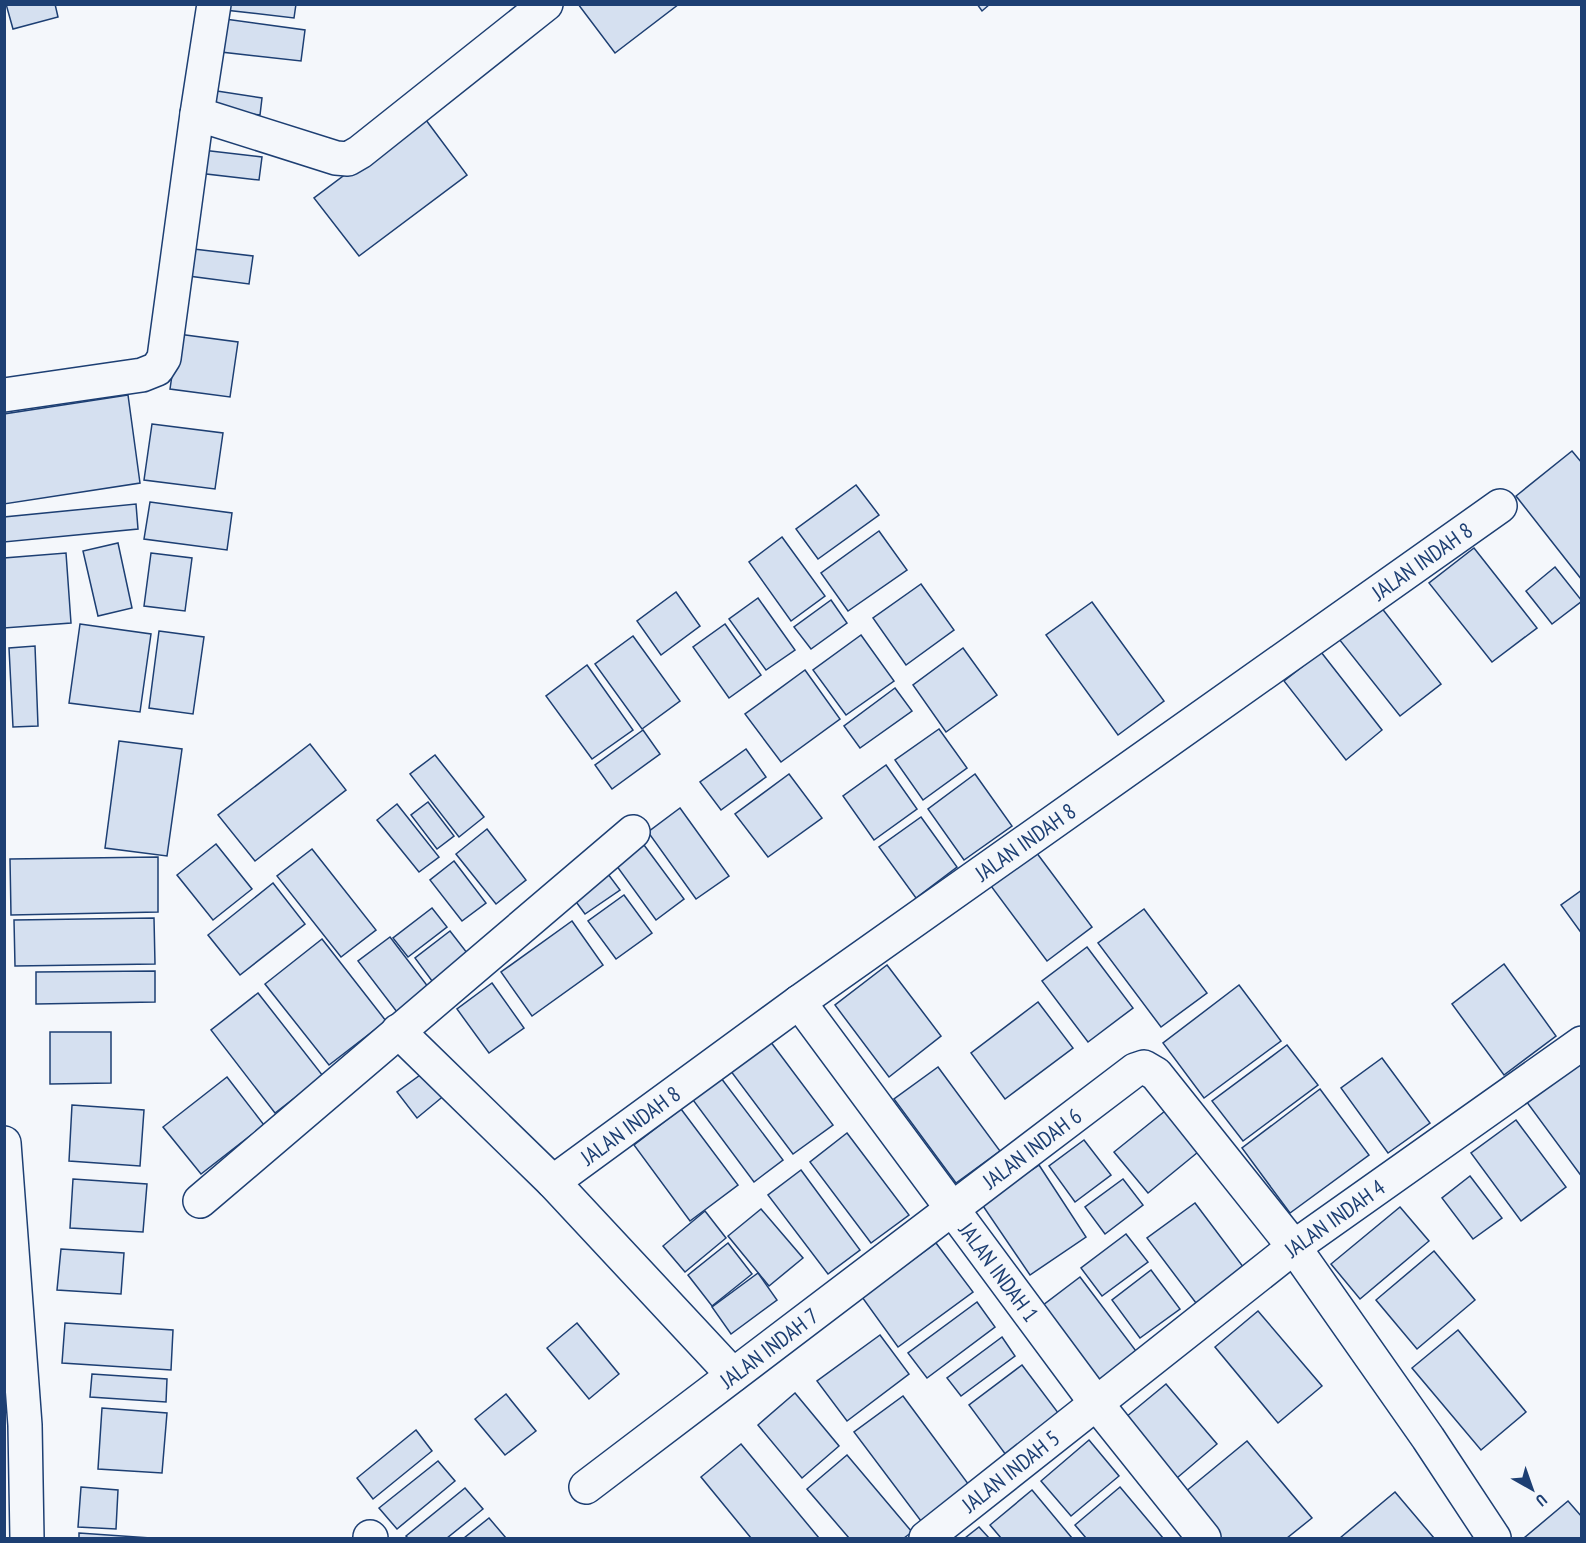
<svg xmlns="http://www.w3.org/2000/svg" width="1586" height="1543" viewBox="0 0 1586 1543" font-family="'PT Sans Narrow',sans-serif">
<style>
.building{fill:#d5e0f0;stroke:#1d3f73;stroke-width:1.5}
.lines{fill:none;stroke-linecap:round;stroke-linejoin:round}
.minor-casing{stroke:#1d3f73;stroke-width:36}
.primary-casing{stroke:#1d3f73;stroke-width:36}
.minor{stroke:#f4f7fb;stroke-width:33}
.primary{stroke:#f4f7fb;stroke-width:33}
.labels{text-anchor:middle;stroke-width:4.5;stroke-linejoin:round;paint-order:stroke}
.street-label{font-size:22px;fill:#1d3f73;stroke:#f4f7fb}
</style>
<rect width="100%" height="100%" fill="#f4f7fb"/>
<!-- building -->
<g class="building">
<polygon points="6,4 55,4 58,17 13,29"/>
<polygon points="226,4 296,4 294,18 225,10"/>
<polygon points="578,4 679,4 615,53"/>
<polygon points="977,4 990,4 982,11"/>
<polygon points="225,19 305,30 301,61 221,52"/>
<polygon points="217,91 262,98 260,115 214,110"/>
<polygon points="423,116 467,175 359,256 314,198"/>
<polygon points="202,150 262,157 259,180 198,173"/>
<polygon points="185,248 253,256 249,284 181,275"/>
<polygon points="178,334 238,342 230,397 170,389"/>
<polygon points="128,395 140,483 4,504 4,414"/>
<polygon points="152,424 223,433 215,489 144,480"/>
<polygon points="1572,451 1582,463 1582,580 1516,496"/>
<polygon points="856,485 879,515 818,559 796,529"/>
<polygon points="150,502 232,513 227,550 144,539"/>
<polygon points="136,504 138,529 4,542 4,517"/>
<polygon points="879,531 907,570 848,611 821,573"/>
<polygon points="782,537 825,596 791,621 749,562"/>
<polygon points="118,543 132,608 98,616 83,551"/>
<polygon points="1474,548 1537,628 1492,662 1429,583"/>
<polygon points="66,553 71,623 4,628 4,558"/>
<polygon points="151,553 192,558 185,611 144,606"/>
<polygon points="1555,567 1582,601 1552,624 1526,591"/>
<polygon points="921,584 954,630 906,665 873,618"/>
<polygon points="676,592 700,626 661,655 637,621"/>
<polygon points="758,598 795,650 766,670 729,619"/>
<polygon points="831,600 847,623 811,649 794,627"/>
<polygon points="1092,602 1164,701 1118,735 1046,635"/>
<polygon points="1377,602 1441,684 1400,716 1335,634"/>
<polygon points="80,624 151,634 140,712 69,703"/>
<polygon points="725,624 761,675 729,698 693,647"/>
<polygon points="159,631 204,637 193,714 149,708"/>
<polygon points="861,635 894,681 846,715 813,670"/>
<polygon points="633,636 680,701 642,729 595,664"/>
<polygon points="35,646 38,726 13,727 9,648"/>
<polygon points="963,648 997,695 946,732 913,685"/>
<polygon points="1321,652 1382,730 1346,760 1284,681"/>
<polygon points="587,665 633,730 592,759 546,696"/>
<polygon points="805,670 840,719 781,762 745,714"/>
<polygon points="895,688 912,711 860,748 844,726"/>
<polygon points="939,729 967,768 923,800 895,760"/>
<polygon points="643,730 660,754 612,789 595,765"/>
<polygon points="119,741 182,749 167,856 105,848"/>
<polygon points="310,744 346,790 255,861 218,815"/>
<polygon points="746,749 766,777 721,810 700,782"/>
<polygon points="435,755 484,817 459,837 410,774"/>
<polygon points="886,765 917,809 874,840 843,796"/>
<polygon points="789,774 822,818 768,857 735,814"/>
<polygon points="975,774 1012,826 964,860 928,809"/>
<polygon points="428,802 454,836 437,849 411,815"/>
<polygon points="397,804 439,857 419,872 377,820"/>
<polygon points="680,808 729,876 696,899 648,832"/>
<polygon points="921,817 957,867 916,898 879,847"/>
<polygon points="487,829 526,880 496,904 456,854"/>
<polygon points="216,844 252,889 213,920 177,875"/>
<polygon points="644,845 684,899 656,920 616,865"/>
<polygon points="312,849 376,930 341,957 277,876"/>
<polygon points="1036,852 1092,927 1047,961 991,886"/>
<polygon points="158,857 158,912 11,915 10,859"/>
<polygon points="454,861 486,903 462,921 430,880"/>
<polygon points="605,870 620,890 585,914 571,895"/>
<polygon points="273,883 305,924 240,975 208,935"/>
<polygon points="1582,890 1582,934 1561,905"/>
<polygon points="624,895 652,933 616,959 588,921"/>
<polygon points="432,908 447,927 408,957 393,938"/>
<polygon points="1144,909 1207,993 1161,1027 1098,943"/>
<polygon points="154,918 155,964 15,966 14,920"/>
<polygon points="572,921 603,965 532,1016 501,972"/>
<polygon points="450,931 471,958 435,985 415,958"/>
<polygon points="390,937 429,988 397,1012 358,961"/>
<polygon points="322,939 386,1021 329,1065 265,984"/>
<polygon points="1087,947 1133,1008 1088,1042 1042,981"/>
<polygon points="1504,964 1556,1036 1504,1075 1452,1004"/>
<polygon points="887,965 941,1036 889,1077 835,1005"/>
<polygon points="155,971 155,1002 36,1004 36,972"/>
<polygon points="492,983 524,1028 489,1053 457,1009"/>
<polygon points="1239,985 1281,1041 1204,1098 1163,1043"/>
<polygon points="258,993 323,1076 275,1113 211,1030"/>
<polygon points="1038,1002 1073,1048 1005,1099 971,1053"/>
<polygon points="50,1032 111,1032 111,1083 50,1084"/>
<polygon points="770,1041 833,1125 793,1154 730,1070"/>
<polygon points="1287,1045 1318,1085 1243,1141 1212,1101"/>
<polygon points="1382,1058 1430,1123 1388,1153 1341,1088"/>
<polygon points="1582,1059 1582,1177 1526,1101"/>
<polygon points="938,1067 1000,1151 956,1183 894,1099"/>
<polygon points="427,1070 446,1094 417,1118 397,1092"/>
<polygon points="227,1077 264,1125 201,1174 163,1127"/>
<polygon points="721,1078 783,1160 754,1182 693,1100"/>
<polygon points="1320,1089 1369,1155 1290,1213 1242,1148"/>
<polygon points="72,1105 144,1110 140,1166 69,1161"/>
<polygon points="1170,1107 1203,1148 1148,1193 1114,1152"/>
<polygon points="681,1109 738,1185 690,1221 634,1145"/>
<polygon points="1516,1120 1566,1187 1521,1221 1471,1153"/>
<polygon points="847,1133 909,1215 871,1243 810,1162"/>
<polygon points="1084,1140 1111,1175 1075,1202 1049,1166"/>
<polygon points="1039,1165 1086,1237 1030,1275 981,1203"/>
<polygon points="801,1170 860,1250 828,1274 768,1195"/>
<polygon points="1470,1176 1502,1218 1473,1239 1442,1198"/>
<polygon points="73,1179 147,1184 143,1232 70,1228"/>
<polygon points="1123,1179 1143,1205 1105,1234 1085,1207"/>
<polygon points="1195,1203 1244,1268 1196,1303 1147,1238"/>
<polygon points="1400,1207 1429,1241 1360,1299 1331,1264"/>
<polygon points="761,1209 803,1258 769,1286 728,1236"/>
<polygon points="705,1211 726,1238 685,1272 663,1246"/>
<polygon points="1126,1234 1148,1262 1102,1296 1081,1268"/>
<polygon points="728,1243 752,1274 712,1306 688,1275"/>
<polygon points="936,1243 973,1292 898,1347 862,1297"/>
<polygon points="61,1249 124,1253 121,1294 57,1290"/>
<polygon points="1434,1251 1475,1300 1417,1349 1376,1300"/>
<polygon points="1151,1270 1180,1309 1140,1338 1112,1300"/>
<polygon points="758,1273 777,1300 731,1334 712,1307"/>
<polygon points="1080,1277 1139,1355 1092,1390 1034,1312"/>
<polygon points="977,1302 995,1327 927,1378 908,1353"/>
<polygon points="1258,1311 1322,1386 1278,1423 1215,1347"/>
<polygon points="65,1323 173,1330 171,1370 62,1363"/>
<polygon points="577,1323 619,1374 589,1399 547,1348"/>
<polygon points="1458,1330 1526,1412 1481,1450 1412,1368"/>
<polygon points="880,1335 909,1374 847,1421 817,1381"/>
<polygon points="1002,1337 1015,1356 961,1396 947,1378"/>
<polygon points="1022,1365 1059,1414 1006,1455 969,1405"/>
<polygon points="92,1374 167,1379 166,1402 90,1397"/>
<polygon points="1166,1384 1217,1444 1171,1483 1120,1422"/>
<polygon points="795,1393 839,1446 802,1478 758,1425"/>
<polygon points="506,1394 536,1431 505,1455 475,1419"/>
<polygon points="903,1396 969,1485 921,1521 854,1432"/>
<polygon points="102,1408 167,1413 162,1473 98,1469"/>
<polygon points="416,1430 432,1451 373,1499 357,1478"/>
<polygon points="1089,1440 1119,1476 1071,1516 1041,1481"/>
<polygon points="1247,1441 1312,1518 1287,1538 1214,1538 1179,1497"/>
<polygon points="741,1444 819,1538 751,1538 701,1477"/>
<polygon points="847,1455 912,1532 904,1538 849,1538 807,1489"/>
<polygon points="438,1461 455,1481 397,1529 379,1508"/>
<polygon points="81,1487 118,1490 116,1529 78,1527"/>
<polygon points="1120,1487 1163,1538 1086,1538 1075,1525"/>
<polygon points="465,1488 483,1509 447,1538 408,1538 406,1536"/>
<polygon points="1032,1490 1072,1538 1001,1538 990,1525"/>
<polygon points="1395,1492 1434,1538 1340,1538"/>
<polygon points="1568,1501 1582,1517 1582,1538 1524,1538"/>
<polygon points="489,1518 506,1538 464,1538"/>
<polygon points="979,1527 989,1538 965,1538"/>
<polygon points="79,1533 151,1538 79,1538"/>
</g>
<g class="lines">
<!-- minor casing -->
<g class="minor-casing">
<g id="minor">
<polyline points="197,114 336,158 348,159 360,152 546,4"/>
<polyline points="4,395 142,375 157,369 164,358 197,114 214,4"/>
<path id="s1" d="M 799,1002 L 1096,1403 L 1204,1538"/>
<polyline points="398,1031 553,1182 733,1375"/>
<path id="s2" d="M 553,1182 L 799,1002 L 1500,506"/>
<polyline points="200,1201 633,832"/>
<path id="s3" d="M 586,1487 L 1135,1070 L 1144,1067 L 1156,1074 L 1294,1247 L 1428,1438 L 1494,1538"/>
<polyline points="370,1537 371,1538"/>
<path id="s4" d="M 926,1538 L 1294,1247 L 1582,1043"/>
</g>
</g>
<!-- primary casing -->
<g class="primary-casing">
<polyline id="primary" points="4,1143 25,1425 27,1538"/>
</g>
<!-- minor -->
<use href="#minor" class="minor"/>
<!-- primary -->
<use href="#primary" class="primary"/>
</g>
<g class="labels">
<!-- street labels -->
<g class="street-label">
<text dy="8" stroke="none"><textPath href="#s2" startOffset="1068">JALAN INDAH 8</textPath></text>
<text dy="8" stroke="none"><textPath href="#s2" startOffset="582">JALAN INDAH 8</textPath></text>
<text dy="8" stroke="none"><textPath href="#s2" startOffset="96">JALAN INDAH 8</textPath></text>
<text dy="8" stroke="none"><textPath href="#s3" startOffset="560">JALAN INDAH 6</textPath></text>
<text dy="8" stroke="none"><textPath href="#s4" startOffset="519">JALAN INDAH 4</textPath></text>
<text dy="8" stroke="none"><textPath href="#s1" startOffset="336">JALAN INDAH 1</textPath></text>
<text dy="8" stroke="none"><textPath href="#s3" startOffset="230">JALAN INDAH 7</textPath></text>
<text dy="8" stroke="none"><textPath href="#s4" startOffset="108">JALAN INDAH 5</textPath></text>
</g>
</g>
<!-- border -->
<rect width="1586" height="1543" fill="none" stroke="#1d3f73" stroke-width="12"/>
<!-- north arrow -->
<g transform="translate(1532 1489) rotate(140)" stroke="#f4f7fb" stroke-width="4.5" paint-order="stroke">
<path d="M0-4.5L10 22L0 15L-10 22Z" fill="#1d3f73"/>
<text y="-9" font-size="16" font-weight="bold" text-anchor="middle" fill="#1d3f73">U</text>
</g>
</svg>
